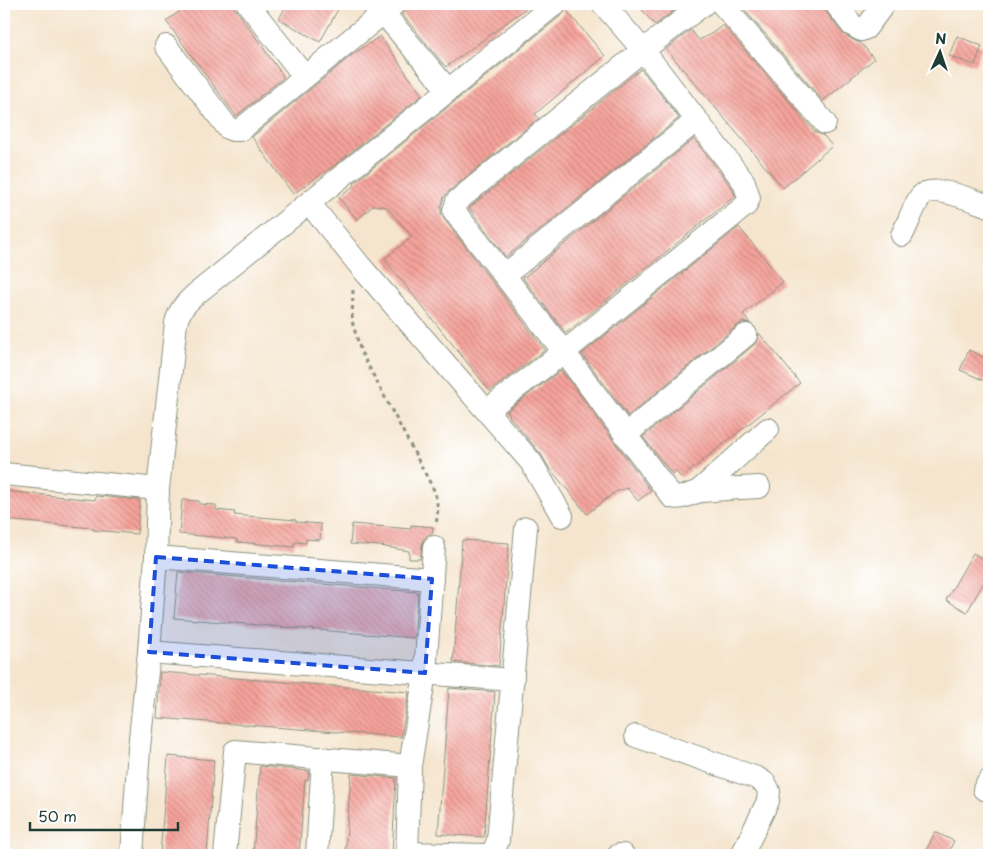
<svg xmlns="http://www.w3.org/2000/svg" width="993" height="859" viewBox="0 0 993 859" font-family="'Playpen Sans',sans-serif">
<style>
.building{fill:url(#building-back-hatch)}
.lines{fill:none;stroke-linecap:round;stroke-linejoin:round}
.minor-casing{stroke:#8a9181;stroke-width:24}
.path{stroke:#8a9181;stroke-width:3;stroke-dasharray:4 4;stroke-linecap:butt}
.minor{stroke:#fff;stroke-width:22}
.marked{fill:#1d4ed8;fill-opacity:0.2;stroke:#1d4ed8;stroke-width:4;stroke-dasharray:10 6;stroke-linejoin:round}
</style>
<defs>
<pattern id="building-back-hatch" width="6" height="6" patternUnits="userSpaceOnUse" patternTransform="scale(1.25)"><rect width="6" height="6" fill="#f6a39b"/><path d="M-1 5l2 2M0 0l6 6M5-1l2 2" fill="none" stroke="#c7867f"/></pattern>
</defs>
<rect width="100%" height="100%" fill="#fff"/>
<filter id="ink" filterUnits="userSpaceOnUse"><feTurbulence type="fractalNoise" baseFrequency=".02" numOctaves="2"/><feDisplacementMap in="SourceGraphic" scale="10" xChannelSelector="R" yChannelSelector="G"/><feConvolveMatrix kernelMatrix="1 2 1 2 8 2 1 2 1" color-interpolation-filters="sRGB"/></filter>
<filter id="wash" filterUnits="userSpaceOnUse"><feTurbulence type="fractalNoise" baseFrequency=".0096" numOctaves="4" result="noise"/><feDisplacementMap in="SourceGraphic" scale="20" xChannelSelector="R" yChannelSelector="G"/><feGaussianBlur stdDeviation="1.12" result="paint"/><feColorMatrix in="noise" values="0 0 0 0 0 0 0 0 0 0 0 0 0 0 0 0 0 1.4 0 .05"/><feComposite in="paint" operator="in"/></filter>
<g filter="url(#wash)">
<rect width="100%" height="100%" fill="#f5e5ce"/>
<g id="blocks">
<!-- building -->
<g class="building">
<polygon points="190,4 232,4 284,77 236,116 166,21"/>
<polygon points="287,4 341,4 320,42 279,19"/>
<polygon points="407,4 532,4 446,67 402,14 406,9"/>
<polygon points="637,4 683,4 655,25"/>
<polygon points="748,4 823,4 826,12 842,33 855,41 861,43 874,59 823,101 743,8"/>
<polygon points="566,10 605,56 535,114 539,118 449,191 444,197 441,207 441,214 444,219 545,350 490,391 384,259 412,237 387,207 374,205 357,220 339,198 355,185 354,183 563,14"/>
<polygon points="723,25 815,132 824,136 832,146 783,188 666,49 691,30 699,40 711,34"/>
<polygon points="380,36 422,95 339,162 293,194 252,137 352,55"/>
<polygon points="957,36 982,46 975,65 949,56"/>
<polygon points="641,69 679,118 506,257 469,208"/>
<polygon points="694,139 732,188 735,196 566,333 523,278"/>
<polygon points="739,227 783,282 743,314 750,323 743,322 738,325 628,416 582,354"/>
<polygon points="759,333 800,383 681,478 676,471 672,474 643,437 754,345 758,340"/>
<polygon points="969,350 989,360 989,372 985,381 960,370"/>
<polygon points="561,370 651,491 638,501 627,488 615,492 587,514 548,466 541,454 509,416 510,415 507,411"/>
<polygon points="4,491 95,500 96,496 140,500 137,534 93,530 93,528 4,520"/>
<polygon points="182,500 199,501 199,504 216,505 216,510 235,512 234,515 296,520 296,522 321,524 320,540 306,539 306,543 295,542 294,547 237,542 237,539 179,534"/>
<polygon points="352,524 411,529 411,525 433,527 432,534 428,535 423,540 420,559 409,559 409,551 380,546 350,544"/>
<polygon points="462,540 509,543 499,666 453,662"/>
<polygon points="973,553 989,562 989,573 967,612 946,600"/>
<polygon points="178,572 418,592 414,638 174,618"/>
<polygon points="160,672 409,692 401,737 157,718"/>
<polygon points="449,688 495,692 484,837 438,834"/>
<polygon points="168,756 214,760 207,855 160,855"/>
<polygon points="260,766 309,771 308,780 305,780 299,855 253,855"/>
<polygon points="351,774 396,778 392,855 345,855"/>
<polygon points="935,832 954,841 947,855 924,855"/>
</g>
</g>
</g>
<g filter="url(#ink)">
<use href="#blocks" fill-opacity="0" stroke="#8a9181" stroke-width="1"/>
<g class="lines">
<!-- minor casing -->
<g class="minor-casing">
<g id="minor">
<polyline points="248,4 304,76"/>
<polyline points="376,4 448,90"/>
<path d="M 704,4 L 643,50 L 457,201 L 454,211 L 564,352 L 672,497 C 684,500 691,492 702,491 C 721,489 740,488 759,487"/>
<polyline points="722,4 825,123"/>
<polyline points="836,4 852,25 861,30 866,28 884,4"/>
<polyline points="166,46 228,128 233,130 240,130 394,4"/>
<polyline points="309,203 361,267 531,462 562,516"/>
<path d="M 902,235 C 907,226 915,203 921,196 C 933,183 974,201 989,206"/>
<polyline points="505,275 697,120"/>
<polyline points="487,410 564,352 746,205 749,198 744,182 643,50 603,4"/>
<polyline points="625,435 746,335"/>
<polyline points="4,474 158,489"/>
<polyline points="699,491 768,429"/>
<polyline points="156,557 432,579"/>
<polyline points="149,652 513,680"/>
<polyline points="636,736 757,778 765,783 769,791 768,801 742,855"/>
<polyline points="984,789 989,781"/>
<path d="M 408,853 L 485,855 C 494,854 495,848 498,840 L 526,528"/>
<path d="M 132,855 L 139,748 L 149,652 L 156,557 L 158,489 L 176,323 C 179,310 186,303 196,294 L 555,4"/>
<polyline points="225,855 235,751 410,766"/>
<polyline points="317,855 323,758"/>
<polyline points="407,855 410,766 425,673 434,547"/>
<polyline points="619,855 623,855"/>
</g>
</g>
<!-- path -->
<polyline class="path" points="353,290 352,321 361,352 435,492 438,509 436,526"/>
<!-- minor -->
<use href="#minor" class="minor"/>
</g>
</g>
<!-- marked area -->
<path class="marked" d="M 156,557 L 432,579 L 425,673 L 149,652 Z"/>
<!-- margin -->
<rect width="993" height="859" fill="none" stroke="#fff" stroke-width="20"/>
<!-- north arrow -->
<g transform="translate(940 52) rotate(3)" stroke="#ffffff" stroke-width="4" paint-order="stroke">
<path d="M0-4L9 19L0 12L-9 19Z" fill="#1f3d34"/>
<text y="-8" font-size="14" font-weight="bold" text-anchor="middle" fill="#1f3d34">N</text>
</g>
<!-- scale -->
<path d="M30 822v8h148v-8" fill="none" stroke="#1f3d34" stroke-width="2.5"/>
<text x="38" y="822" font-size="15" fill="#1f3d34" stroke="#ffffff" stroke-width="4" paint-order="stroke">50 m</text>
</svg>
